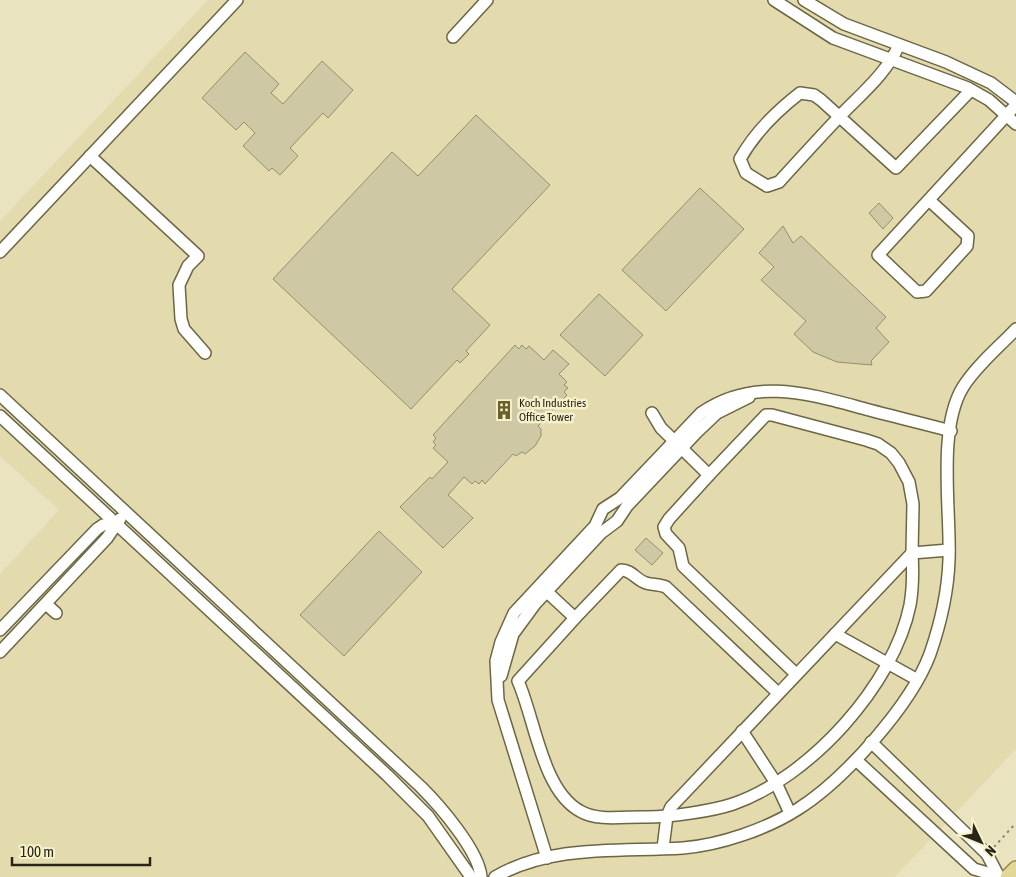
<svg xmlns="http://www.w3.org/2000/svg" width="1016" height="877" viewBox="0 0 1016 877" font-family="'Asap Condensed',sans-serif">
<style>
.built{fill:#e3dbae}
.building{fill:#cec8a4;stroke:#948e6c}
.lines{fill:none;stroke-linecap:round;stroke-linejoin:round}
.minor-casing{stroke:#6c6645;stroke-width:14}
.major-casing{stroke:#96883d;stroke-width:18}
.path{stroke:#868269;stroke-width:2;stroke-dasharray:2.5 4;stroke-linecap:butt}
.minor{stroke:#fff;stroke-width:11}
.major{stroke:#e3d797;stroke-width:15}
.labels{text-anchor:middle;stroke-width:5;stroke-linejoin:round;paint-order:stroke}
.poi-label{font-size:12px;fill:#282517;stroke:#f7f1cb;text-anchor:start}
</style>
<rect width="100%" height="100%" fill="#eae3bf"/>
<!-- built -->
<polygon class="built" points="208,0 1016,0 1016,749 895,877 0,877 0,574 59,510 0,456 0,221"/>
<!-- building -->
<g class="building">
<polygon points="245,52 279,84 271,93 283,104 322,61 353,90 328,118 323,113 290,148 298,156 280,175 272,168 269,171 243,146 255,133 244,122 236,130 202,98"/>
<polygon points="476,115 550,185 452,289 490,325 466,351 469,354 460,363 457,360 411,409 273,279 392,152 418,176"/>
<polygon points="700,188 744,229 666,311 622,270"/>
<polygon points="879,203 893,218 883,229 869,213"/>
<polygon points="783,226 793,243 801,236 886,317 876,328 889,342 871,361 872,365 837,362 813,352 794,334 806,321 761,280 774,267 759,253"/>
<polygon points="599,294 643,335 605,376 560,335"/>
<polygon points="515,345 519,349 522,345 526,349 529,346 544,360 553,350 569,364 559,374 567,382 564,385 568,388 564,392 567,395 538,426 541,429 541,436 535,446 525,454 522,452 516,456 513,454 485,484 482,480 479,484 475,481 472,484 464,477 448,495 473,518 443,548 400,507 430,477 432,479 448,462 433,448 436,445 433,442 436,438 433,435"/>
<polygon points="379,531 422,572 344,656 300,615"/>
<polygon points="646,538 663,553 652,565 635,550"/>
</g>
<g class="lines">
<!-- minor casing -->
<g class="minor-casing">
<g id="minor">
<polyline points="774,0 833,38 968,88 989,100 1016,124"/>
<polyline points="804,0 844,24 946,62 991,83 1016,102"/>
<polyline points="453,37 487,0"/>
<path d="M 899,45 C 886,74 861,94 840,116 C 819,138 799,160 779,182 L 767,186 L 746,173 L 740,159 C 754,134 778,110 800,93 L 814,95 L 821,100 L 896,168 L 971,90"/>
<polyline points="90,156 198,256 188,266 179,285 181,319 184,329 205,353"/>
<polyline points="929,200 968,236 967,246 926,291 917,292 878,255 1016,105"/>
<polyline points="0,252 237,0"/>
<path d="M 0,395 L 421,787 C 440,806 479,851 481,877"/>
<polyline points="652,413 661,428 709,475 766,415 772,415 866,440 878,444 891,453 899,463 909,482 913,504 912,553 949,550"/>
<polyline points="0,416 387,775 428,816 471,877"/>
<polyline points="709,475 669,519 664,527 666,534 679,548 683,566 796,674"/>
<path d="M 546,591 L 575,618 L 518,681 C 535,719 542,790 580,811 C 598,822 627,816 647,817 C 670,817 712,811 733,804 C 809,778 894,685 910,605 C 913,588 913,570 912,553"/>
<polyline points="46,604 56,613"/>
<path d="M 575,618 L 621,570 C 632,570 636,580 646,583 C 653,585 659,584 666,587 L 778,693"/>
<polyline points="0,630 97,529 103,525 116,524"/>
<polyline points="835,634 916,679"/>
<polyline points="0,652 107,538 120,519"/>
<polyline points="501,676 513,634 535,604 601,533 617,521 627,506 697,432 717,413 749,397"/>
<polyline points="742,731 776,783 790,813"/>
<polyline points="871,742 987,854 999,877"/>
<polyline points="856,760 974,869 998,876"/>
<polyline points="663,848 667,816 671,807 912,553"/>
<path d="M 547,858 L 498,700 L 496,661 L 501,642 L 514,613 L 595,526 L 603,509 L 620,498 L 701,413 C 753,377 806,393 862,408 C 891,416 921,423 951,431"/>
<path d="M 495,877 C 552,844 620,852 683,848 C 720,845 767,829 798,809 C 844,780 911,705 930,654 C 940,625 948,590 949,560 C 951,512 937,429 963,387 C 976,366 999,347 1016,329"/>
</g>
</g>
<!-- major casing -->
<g class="major-casing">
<polyline id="major" points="1008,877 1016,869"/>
</g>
<!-- path -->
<polyline class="path" points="994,847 1016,823"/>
<!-- minor -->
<use href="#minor" class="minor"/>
<!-- major -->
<use href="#major" class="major"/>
</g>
<!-- icons -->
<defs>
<g id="building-bare" transform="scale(1.5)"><path d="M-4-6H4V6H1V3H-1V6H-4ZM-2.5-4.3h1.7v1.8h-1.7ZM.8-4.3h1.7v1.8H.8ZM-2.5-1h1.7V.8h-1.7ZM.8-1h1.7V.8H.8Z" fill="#69602c" stroke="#f7f1cb" stroke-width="2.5" paint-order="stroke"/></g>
</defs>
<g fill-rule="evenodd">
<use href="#building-bare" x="504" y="410"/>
</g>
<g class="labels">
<!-- poi labels -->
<g class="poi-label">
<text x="519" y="407">Koch Industries<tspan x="519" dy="14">Office Tower</tspan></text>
</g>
</g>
<!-- north arrow -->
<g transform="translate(981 842) rotate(133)" stroke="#f7f1cb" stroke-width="4" paint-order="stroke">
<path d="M0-4L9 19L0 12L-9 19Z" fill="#282517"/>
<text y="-8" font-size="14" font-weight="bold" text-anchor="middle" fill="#282517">N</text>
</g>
<!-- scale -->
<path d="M12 857v8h138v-8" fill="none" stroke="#282517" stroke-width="2.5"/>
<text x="20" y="857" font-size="15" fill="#282517" stroke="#f7f1cb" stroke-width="4" paint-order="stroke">100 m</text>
</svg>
